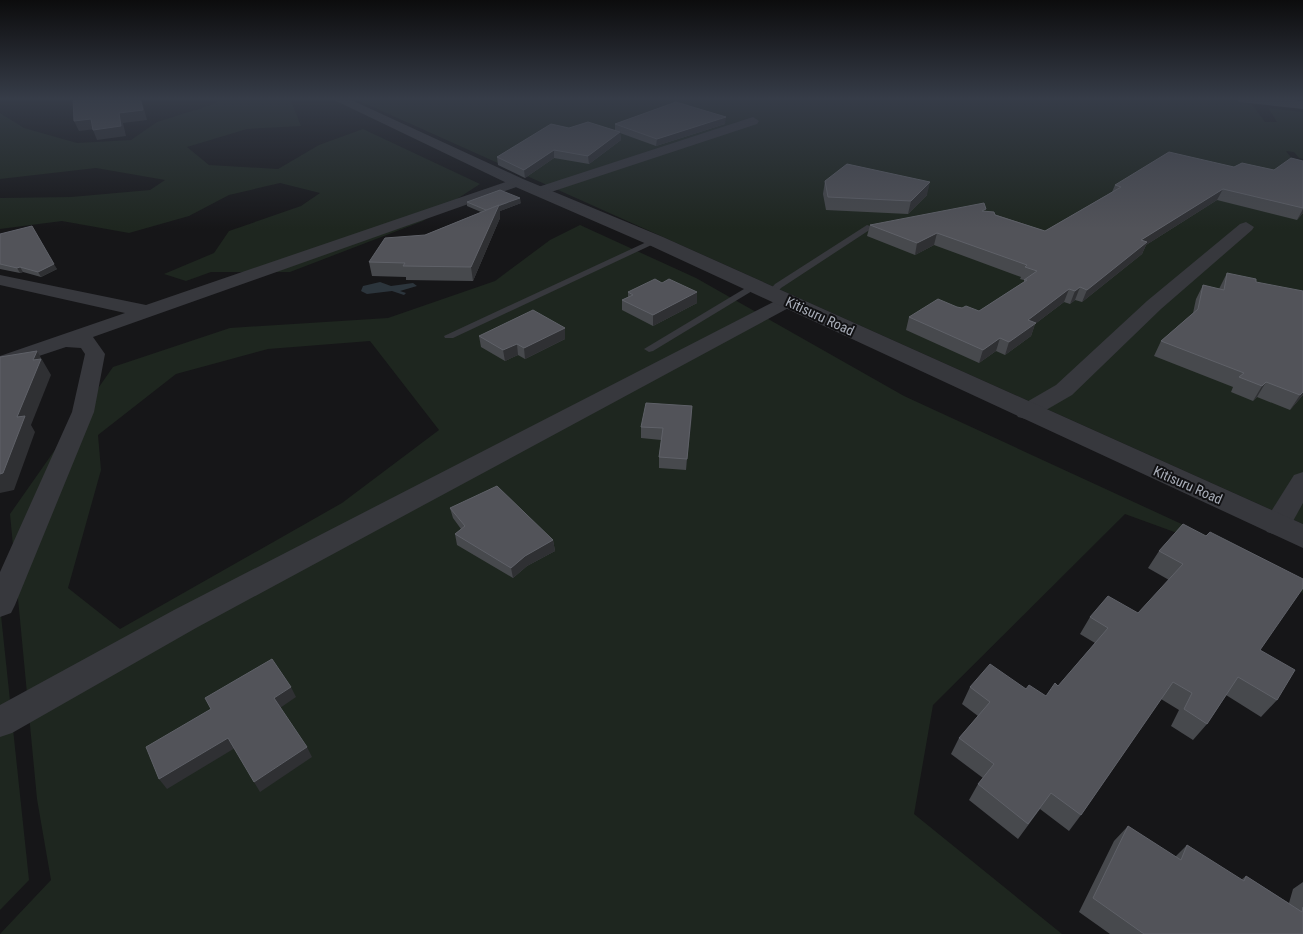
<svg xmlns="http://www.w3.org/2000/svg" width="1303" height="934" viewBox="0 0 1303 934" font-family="'Roboto Condensed',sans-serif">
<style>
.green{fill:#1e261f;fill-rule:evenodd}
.water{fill:#2c353c}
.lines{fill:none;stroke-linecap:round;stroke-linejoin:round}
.service{fill:#37383d;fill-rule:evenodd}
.minor{fill:#37383d;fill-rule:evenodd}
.tertiary{fill:#37383d;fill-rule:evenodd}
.secondary{fill:#45474d;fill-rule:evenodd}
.wall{fill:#47494d}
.shaded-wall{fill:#2f3033}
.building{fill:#525359;stroke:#5f6168}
.labels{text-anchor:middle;stroke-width:4;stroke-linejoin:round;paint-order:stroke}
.far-street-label{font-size:14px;fill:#a8adb8;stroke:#111113}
</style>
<rect width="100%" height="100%" fill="#161618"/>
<!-- green -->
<g class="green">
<polygon points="226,98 279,98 291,101 301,126 247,129 187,147 209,165 278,169 319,145 363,129 480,184 423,221 290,272 211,272 186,281 164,274 214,253 229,231 301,206 320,193 280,183 229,195 189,216 129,233 62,221 0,229 0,198 71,197 150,190 165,180 96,168 0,179 0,113 24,128 77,143 131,140 157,122 208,106"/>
<polygon points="353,98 1198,98 1250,102 1265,122 1277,122 1268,108 1303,112 1303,159 1299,158 1294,152 1286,151 1293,160 1303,162 1303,524"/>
<path d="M 580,225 L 696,278 L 904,396 L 1303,580 L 1303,593 L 1202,542 L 1125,514 L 933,705 L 914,814 L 1062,934 L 0,934 L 51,880 L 37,799 L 10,514 L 113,367 L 230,328 L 388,318 L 495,281 L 550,240 ZM 370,341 L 439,430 L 342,503 L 120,629 L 68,588 L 101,470 L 98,435 L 176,374 L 268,349 Z"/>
<polygon points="0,606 29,880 0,910"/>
</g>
<!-- water -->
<polygon class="water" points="380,282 391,286 413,283 417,286 400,291 406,293 404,295 392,291 367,294 361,291 363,286"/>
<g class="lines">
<!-- service -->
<g class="service">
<polygon points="867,225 874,227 781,288 774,296 768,296 766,294 775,284"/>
<polygon points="653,239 660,241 453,338 445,338 444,336"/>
<polygon points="754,283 757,284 757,288 653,351 649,352 644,349"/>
</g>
<!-- minor -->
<g class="minor">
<polygon points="753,117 759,121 757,124 545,194 535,194 533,191 535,188"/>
<polygon points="517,178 524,182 522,185 93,337 105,354 94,412 15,605 11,613 0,617 0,572 72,412 85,354 81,348 66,347 0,369 0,356 125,313 0,285 0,275 146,305"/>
<polygon points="1246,222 1254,227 1252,230 1161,309 1072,395 1034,417 1026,419 1018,417 1015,412 1018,407 1056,385 1147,301 1240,224"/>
<polygon points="787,295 794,297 796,301 794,305 196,628 12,733 0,737 0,705 174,610"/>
<polygon points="1303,472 1303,503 1287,532 1277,535 1267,532 1263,525 1267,518 1294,475"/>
</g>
<!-- tertiary -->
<polygon class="tertiary" points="330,98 347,98 523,179 663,237 1303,524 1303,548 649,245 511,185"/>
<!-- secondary -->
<polygon class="secondary" points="1233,98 1275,98 1303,101 1303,109 1239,102"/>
</g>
<!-- wall -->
<g class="wall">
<polygon points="615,124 725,124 656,146 620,133 621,140 589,164 554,158 525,178 498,165 497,157 569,128 615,130"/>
<polygon points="1303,161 1303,213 1297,220 1217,200 1146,245 1142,254 1082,302 1075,300 1070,304 1064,302 1035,324 1031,336 1005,355 996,351 979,363 906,330 909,317 957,307 979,311 1024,282 1024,280 1020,279 1021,277 934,245 915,255 867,236 870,225 985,211 1045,231 1112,192 1115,185 1234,167 1274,170"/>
<polygon points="825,181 927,195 908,214 826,210 823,194"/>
<polygon points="467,202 521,203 500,211 500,218 473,281 406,280 406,277 372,276 369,262 425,235 481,212 467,206"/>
<polygon points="0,234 57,269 41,277 23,272 20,273 0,269"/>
<polygon points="1227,273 1256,282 1303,395 1290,410 1257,397 1253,401 1231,392 1233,387 1154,356 1161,341 1193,313 1196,299 1203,285 1219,289"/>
<polygon points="628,292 697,303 653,326 622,310 622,300 628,297"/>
<polygon points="479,336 565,339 525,359 518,355 505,361 481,347"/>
<polygon points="692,406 686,470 659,468 659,457 661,440 641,438 641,427"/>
<polygon points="450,508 553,540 555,551 527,566 513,578 457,545 455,534 461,529 453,518"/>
<polygon points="1183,524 1260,650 1277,700 1261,717 1226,695 1207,724 1193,740 1171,726 1179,710 1161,699 1081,815 1069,831 1040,809 1018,839 969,800 978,784 983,778 951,754 959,738 978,716 962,704 970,687 1046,696 1058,686 1095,643 1080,634 1090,617 1138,613 1169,580 1148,568 1159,551"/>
<polygon points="1128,826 1175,857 1187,845 1241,880 1246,876 1289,903 1293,889 1303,882 1303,934 1110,934 1079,912 1114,841"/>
</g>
<!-- shaded-wall -->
<g class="shaded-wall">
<polygon points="140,98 141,98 147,120 123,123 126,136 97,140 93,130"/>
<polygon points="726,117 725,124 656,146 657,139"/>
<polygon points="91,119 96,129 79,131 74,121"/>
<polygon points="620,132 621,140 589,164 588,156"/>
<polygon points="554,150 554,158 525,178 524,170"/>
<polygon points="930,182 927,195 908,214 911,201"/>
<polygon points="1223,189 1217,200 1146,245 1142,254 1082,302 1087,290 1141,240"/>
<polygon points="520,198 521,203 500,211 500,218 473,281 471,267 487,211"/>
<polygon points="1303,209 1303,213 1297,220"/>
<polygon points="937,233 934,245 915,255 917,243"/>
<polygon points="54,264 57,269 41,277 38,272"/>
<polygon points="20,267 23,272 20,273 17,268"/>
<polygon points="1080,287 1075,300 1070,304 1075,291"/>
<polygon points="1069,289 1064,302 1035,324 1031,336 1005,355 1009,342 1028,320"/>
<polygon points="697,292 697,303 653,326 653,315"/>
<polygon points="565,328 565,339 525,359 524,348"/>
<polygon points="1000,338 996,351 979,363 983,350"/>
<polygon points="517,344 518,355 505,361 503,350"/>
<polygon points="37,351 51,375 31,425 35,432 14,490 0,493 0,474 33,360"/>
<polygon points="1266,382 1257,397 1253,401 1262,386"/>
<polygon points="1303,392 1303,395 1290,410 1300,395"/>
<polygon points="692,406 692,417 686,470 687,459"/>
<polygon points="553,540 555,551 527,566 513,578 511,568 525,556"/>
<polygon points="291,687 296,697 280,708 274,698"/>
<polygon points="228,738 235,748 167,789 159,779"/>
<polygon points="307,747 312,757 260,792 254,782"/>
</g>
<!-- building -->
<g class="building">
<polygon points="73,98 140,98 143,110 119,113 121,126 93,130 91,119 74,121"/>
<polygon points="676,102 726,117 657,139 615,124"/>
<polygon points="588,122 620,132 588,156 554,150 524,170 497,157 551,124 569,128"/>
<polygon points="1169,152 1234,167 1242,163 1274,170 1291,158 1303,161 1303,208 1223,189 1141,240 1147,242 1087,290 1080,287 1075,291 1069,289 1028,320 1036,323 1009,342 1000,338 983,350 909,317 938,299 957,307 962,308 966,306 979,311 1027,280 1024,280 1037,271 1025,267 1027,265 937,233 917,243 870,225 984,203 986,209 982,211 994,212 995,215 1045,231 1121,187 1115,185"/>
<polygon points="847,164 930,182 911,201 828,197 825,181"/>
<polygon points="500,190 520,198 486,210 467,202"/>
<polygon points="499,205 471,267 403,266 405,263 369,262 385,238 425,235"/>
<polygon points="32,226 54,264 38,272 20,267 17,268 0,264 0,234"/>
<polygon points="1227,273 1256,279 1256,282 1303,291 1303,392 1300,395 1266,382 1262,386 1239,377 1244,373 1161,341 1198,309 1203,285 1224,290"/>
<polygon points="655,279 662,283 669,279 697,292 653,315 622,300 633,295 628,292"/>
<polygon points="533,310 565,328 524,348 517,344 503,350 479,336"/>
<polygon points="37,351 33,360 41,359 17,417 25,416 3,473 0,474 0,357"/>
<polygon points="646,403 692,406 687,459 659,457 663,428 641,427"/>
<polygon points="497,486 553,540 525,556 511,568 455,534 465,526 450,508"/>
<polygon points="1183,524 1206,536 1210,532 1303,579 1303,588 1260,650 1295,670 1277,700 1238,677 1207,724 1184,709 1192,693 1173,682 1081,815 1051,793 1028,824 978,784 994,764 959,738 990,702 970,687 990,664 1026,689 1029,685 1046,696 1055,683 1058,686 1108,628 1090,617 1108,596 1138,613 1183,564 1159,551"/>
<polygon points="272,659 291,687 274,698 307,747 254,782 228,738 159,779 146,747 211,709 205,698"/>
<polygon points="1128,826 1181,860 1187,845 1244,881 1246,876 1302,912 1303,907 1303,934 1144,934 1093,898"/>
</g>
<!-- sky -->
<linearGradient id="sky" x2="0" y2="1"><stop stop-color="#0c0c0d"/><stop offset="0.43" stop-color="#363c48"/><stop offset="1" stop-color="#363c48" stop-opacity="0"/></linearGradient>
<rect width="1303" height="229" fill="url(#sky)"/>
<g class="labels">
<!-- far-street labels -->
<g class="far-street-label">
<text transform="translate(820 316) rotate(25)" y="5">Kitisuru Road</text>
<text transform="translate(1188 485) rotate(24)" y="5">Kitisuru Road</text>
</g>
</g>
</svg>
